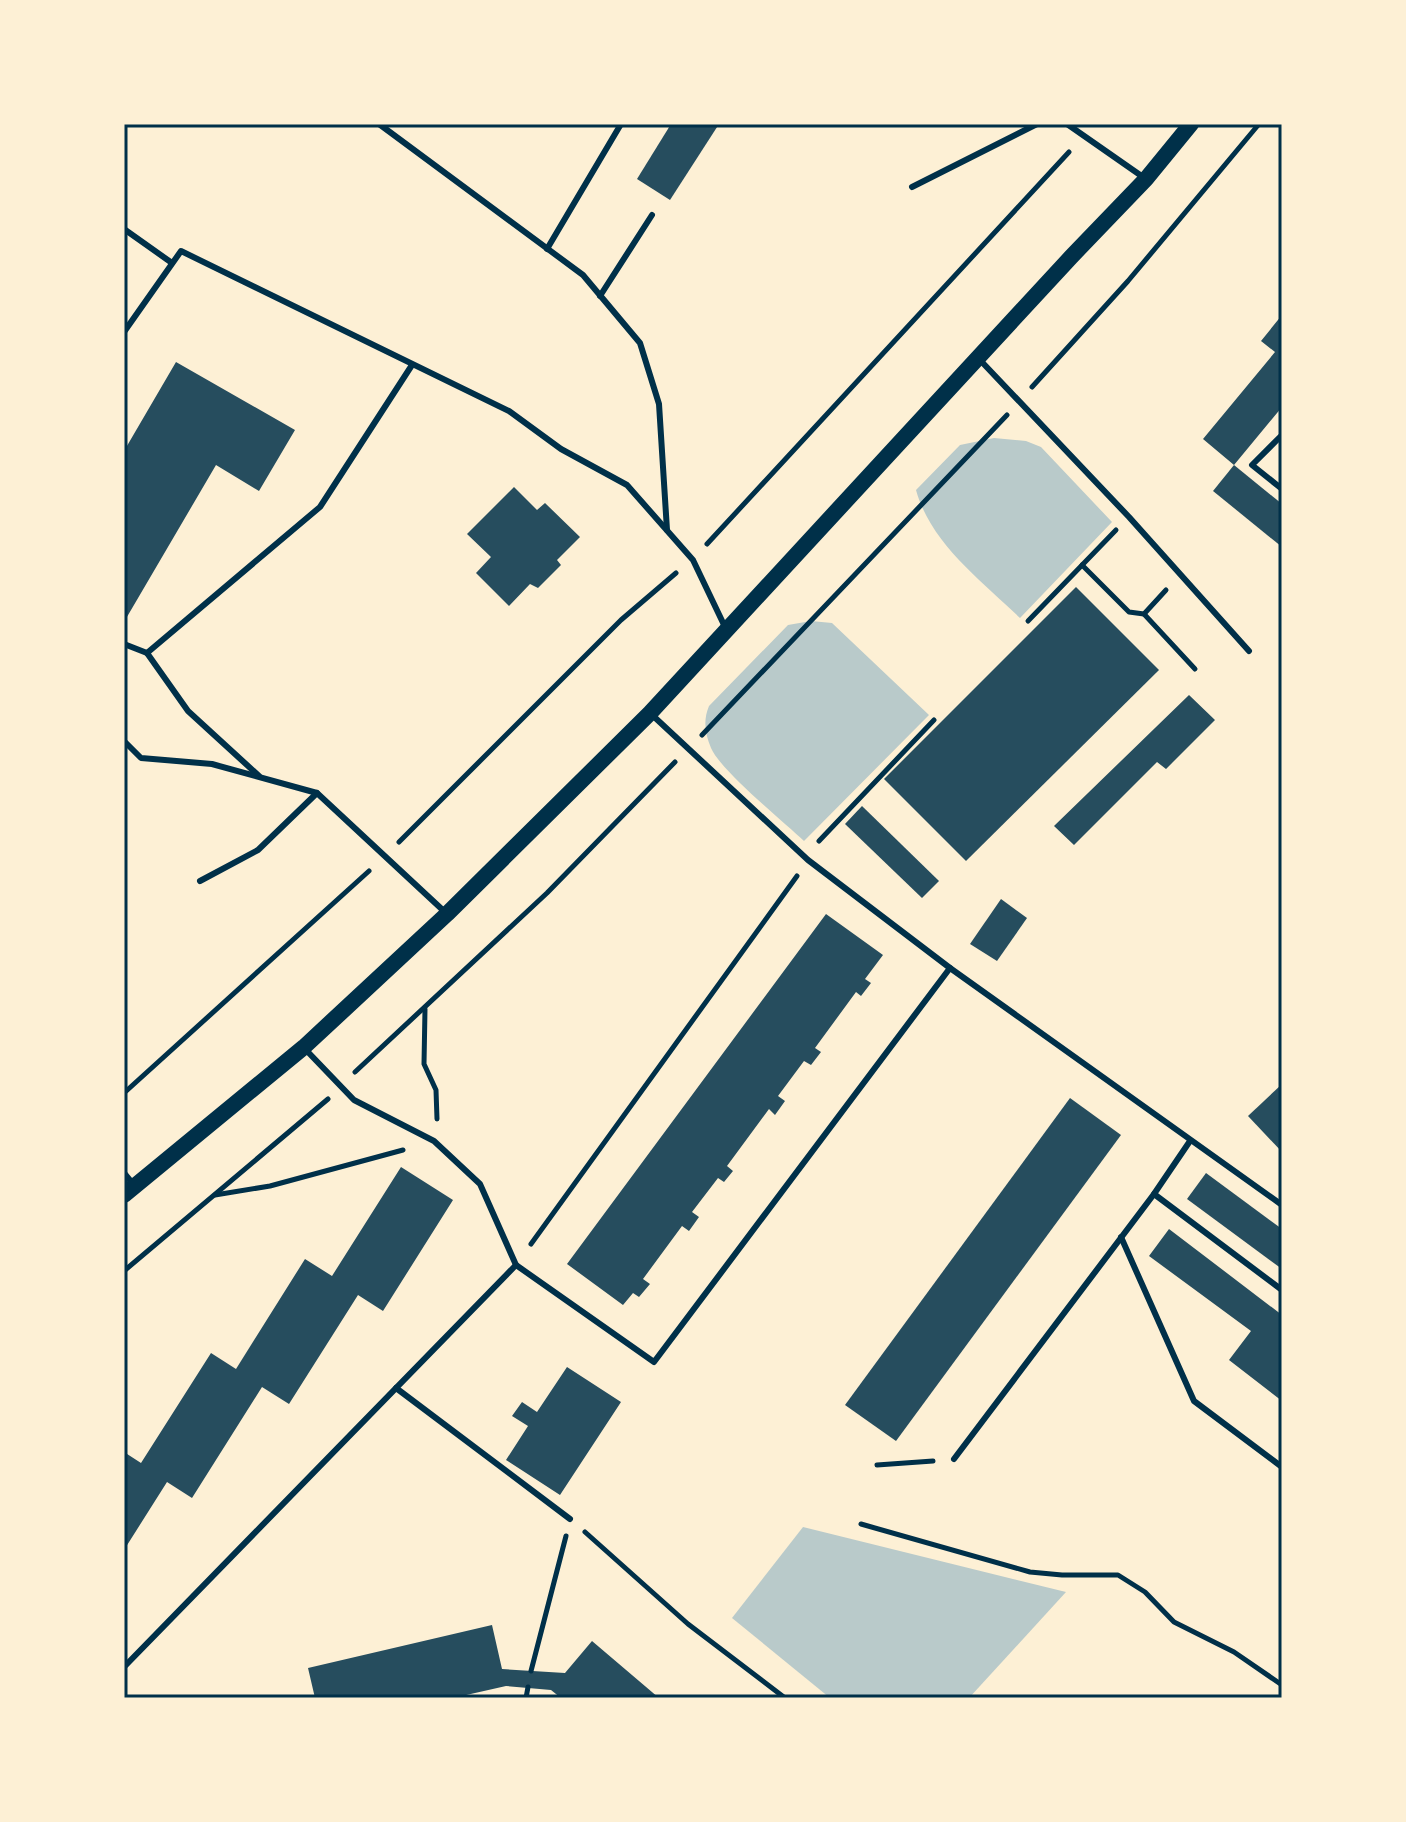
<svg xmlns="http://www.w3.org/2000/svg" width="1406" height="1822" viewBox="0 0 1406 1822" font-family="'Open Sans',sans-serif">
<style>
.green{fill:#b9caca}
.building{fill:#264d5e}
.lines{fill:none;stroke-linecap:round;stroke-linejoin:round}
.path{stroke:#003049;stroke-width:5}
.service{stroke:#003049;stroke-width:6}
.secondary{stroke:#003049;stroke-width:16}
.neatline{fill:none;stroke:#003049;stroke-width:3}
</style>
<rect width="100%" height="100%" fill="#fdf0d5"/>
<!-- green -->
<g class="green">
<path d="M 994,438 L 1026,441 L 1041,447 L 1112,522 L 1020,618 C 982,581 931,544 916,490 L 960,445 Z"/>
<path d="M 811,621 L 832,623 L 929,715 L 804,841 C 783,821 721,771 711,748 C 705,734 703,720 709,706 L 788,625 Z"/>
<polygon points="803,1527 1066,1592 969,1698 830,1698 732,1618"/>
</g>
<!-- building -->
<g class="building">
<polygon points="671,124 719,124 670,200 637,179"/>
<polygon points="1282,315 1282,407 1234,465 1203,439 1275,352 1261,341"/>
<polygon points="176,362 295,430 259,491 216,465 124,622 124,451"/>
<polygon points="1234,465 1282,504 1282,547 1213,491"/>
<polygon points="514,487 537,510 545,503 580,537 557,560 561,565 538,588 530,584 509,606 476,573 491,557 467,534"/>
<polygon points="1076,587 1159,670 966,861 884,779"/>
<polygon points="1189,695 1215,720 1166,769 1157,762 1074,845 1054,826"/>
<polygon points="862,806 939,881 922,898 845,824"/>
<polygon points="1001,899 1027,918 997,961 970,944"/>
<polygon points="826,914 883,955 865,979 871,983 861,996 856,992 815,1048 821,1052 811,1065 804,1061 778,1096 785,1101 775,1115 769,1109 727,1166 733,1171 724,1182 718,1178 692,1212 699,1217 689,1231 682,1226 643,1279 650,1284 639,1297 633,1293 623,1305 567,1264"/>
<polygon points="1282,1084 1282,1152 1248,1116"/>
<polygon points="1070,1098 1121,1135 896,1441 845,1405"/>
<polygon points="401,1167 453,1200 383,1311 358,1295 289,1404 262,1387 192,1498 167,1482 124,1550 124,1452 141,1463 211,1353 236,1369 305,1259 332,1276"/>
<polygon points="1206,1173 1282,1229 1282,1269 1187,1199"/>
<polygon points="1169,1229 1282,1315 1282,1401 1229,1360 1251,1331 1149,1256"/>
<polygon points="567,1367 621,1402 560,1495 506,1460 528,1426 512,1416 522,1402 537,1412"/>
<polygon points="492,1625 502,1669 565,1673 592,1641 659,1698 561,1698 551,1690 506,1686 453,1698 315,1698 308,1668"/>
</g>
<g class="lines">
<!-- path -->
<g class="path">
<polyline points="1032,387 1128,281 1259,124"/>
<polyline points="707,544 1069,152"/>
<polyline points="1082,565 1129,612 1144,614 1166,590"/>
<polyline points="1144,614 1195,669"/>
<polyline points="1028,621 1116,530"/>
<polyline points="702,735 1007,415"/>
<polyline points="819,841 934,720"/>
<polyline points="399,842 621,620 676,573"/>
<polyline points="425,1009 424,1064 436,1090 437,1119"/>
<polyline points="355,1072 547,893 675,762"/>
<polyline points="124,1093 369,871"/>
<polyline points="215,1195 270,1186 403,1150"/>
<polyline points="531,1244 797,876"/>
<polyline points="124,1271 328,1099"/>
<polyline points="877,1465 933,1461"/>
<polyline points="861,1524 1030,1572 1062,1575 1118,1575 1145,1592 1174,1622 1234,1652 1282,1685"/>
<polyline points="585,1532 688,1624 785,1698"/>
<polyline points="531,1671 566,1536"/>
<polyline points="526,1698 528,1687"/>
</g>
<!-- service -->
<g class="service">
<polyline points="379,124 583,275 640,343 659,404 667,530"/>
<polyline points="1067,124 1143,177"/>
<polyline points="912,187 1037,124"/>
<polyline points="124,229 172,263"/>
<polyline points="547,249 621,124"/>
<polyline points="600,296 652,215"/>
<polyline points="124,332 181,251 509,411 561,449 627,485 693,560 725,627"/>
<polyline points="980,360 1129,517 1249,651"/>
<polyline points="1282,435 1252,465 1282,489"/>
<polyline points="124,644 147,653 188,711 259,776"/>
<polyline points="147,653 320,507 412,365"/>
<polyline points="650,713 808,860 950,968 1282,1205"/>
<polyline points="124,741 141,758 212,764 317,793 446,913"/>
<polyline points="200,881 258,850 317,793"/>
<polyline points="306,1050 354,1100 434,1141 480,1184 516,1265 654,1362 950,968"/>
<polyline points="124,1173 133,1184"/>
<polyline points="1154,1194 1282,1290"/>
<polyline points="1121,1237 1194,1401 1282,1467"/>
<polyline points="396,1388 570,1519"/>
<polyline points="954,1459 1154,1194 1190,1141"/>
<polyline points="124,1667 516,1265"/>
</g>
<!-- secondary -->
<polyline class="secondary" points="124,1195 304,1047 447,914 650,713 1071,257 1146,179 1191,124"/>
</g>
<!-- border -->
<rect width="1406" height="1822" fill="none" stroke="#fdf0d5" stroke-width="252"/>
<rect x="126" y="126" width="1154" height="1570" class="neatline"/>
</svg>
